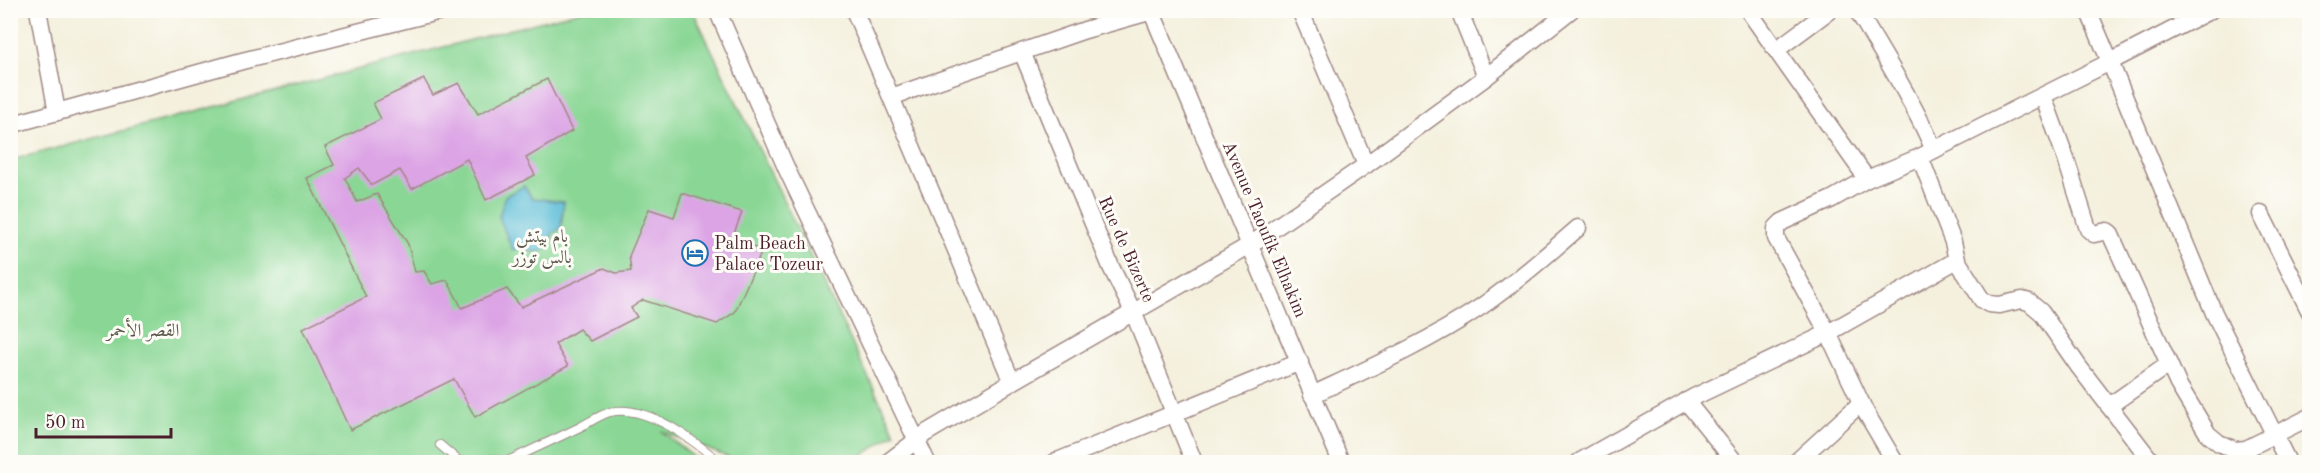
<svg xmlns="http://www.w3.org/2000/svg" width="2320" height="473" viewBox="0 0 2320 473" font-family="'Old Standard TT',Amiri,serif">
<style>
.green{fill:#8ad795;stroke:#6a7b60;stroke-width:1.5}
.water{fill:#58bcd7;stroke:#516e81;stroke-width:1.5}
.building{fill:#dca4e5}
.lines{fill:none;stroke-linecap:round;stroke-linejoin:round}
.lane-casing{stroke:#9f8884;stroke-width:10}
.street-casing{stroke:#9f8884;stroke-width:19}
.lane{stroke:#fff;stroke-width:8}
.street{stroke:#fff;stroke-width:16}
.labels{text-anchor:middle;stroke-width:6;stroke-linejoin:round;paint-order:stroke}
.street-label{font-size:18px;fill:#4a1f2b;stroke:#fdfcf7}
.park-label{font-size:18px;fill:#5d564b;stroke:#fdfcf7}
.poi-label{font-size:18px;fill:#4a1f2b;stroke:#fdfcf7;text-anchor:start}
</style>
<rect width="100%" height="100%" fill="#fdfcf7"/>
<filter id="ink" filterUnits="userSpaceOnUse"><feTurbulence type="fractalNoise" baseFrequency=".0167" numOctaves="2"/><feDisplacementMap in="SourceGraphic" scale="12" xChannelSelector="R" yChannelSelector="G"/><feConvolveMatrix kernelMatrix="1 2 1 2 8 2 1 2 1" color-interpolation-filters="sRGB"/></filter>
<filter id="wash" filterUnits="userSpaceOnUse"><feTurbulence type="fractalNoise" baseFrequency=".008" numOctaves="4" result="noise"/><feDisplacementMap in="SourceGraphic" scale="24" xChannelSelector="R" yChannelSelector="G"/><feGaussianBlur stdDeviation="1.35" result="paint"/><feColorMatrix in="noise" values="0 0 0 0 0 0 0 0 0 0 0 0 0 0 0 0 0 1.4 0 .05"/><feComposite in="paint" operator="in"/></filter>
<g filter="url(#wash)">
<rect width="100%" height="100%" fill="#f4f0dd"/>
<!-- green -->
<polygon class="green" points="585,10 693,11 895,433 853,462 740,462 661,431 700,462 11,462 11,160"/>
<!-- water -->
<polygon class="water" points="524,186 532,198 564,202 561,228 552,234 549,246 541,252 530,251 522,246 513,251 499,217 505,196"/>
<g id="blocks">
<!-- building -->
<polygon class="building" points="424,79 433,95 459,83 478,114 547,79 572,131 526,158 535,175 486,200 467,159 412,189 400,170 372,185 359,168 345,178 357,202 377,194 408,244 415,272 424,271 432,284 447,280 462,308 507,289 521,307 604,268 616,273 631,271 629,256 649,209 674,217 682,193 742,212 732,239 762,251 735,312 717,324 643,300 631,308 637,317 590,341 579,329 555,344 568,366 475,417 454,379 350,430 303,328 366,297 307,178 334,165 325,147 381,119 373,103"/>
</g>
</g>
<g filter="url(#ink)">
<use href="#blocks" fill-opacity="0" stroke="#9f8884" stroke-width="1.5"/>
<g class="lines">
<!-- lane casing -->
<g class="lane-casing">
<g id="lane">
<polyline points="440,445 460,462"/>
<path d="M 505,462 C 530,451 555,439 580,427 C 590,422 600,415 610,412 C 646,403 694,441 720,462"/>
</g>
</g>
<!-- street casing -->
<g class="street-casing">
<g id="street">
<polyline points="38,10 57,112"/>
<polyline points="717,10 788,172 927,462"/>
<polyline points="854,10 1012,382"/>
<polyline points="1151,10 1341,462"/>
<polyline points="1300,10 1366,165"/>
<polyline points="1459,10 1486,77"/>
<polyline points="1748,10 1776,50 1830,10"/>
<path d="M 1857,10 C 1884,56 1913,101 1934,150"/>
<polyline points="2211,10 2110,62 2214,313 2288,462"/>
<polyline points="1776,50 1867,179 1920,157 2110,62 2088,10"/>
<polyline points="1022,52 1111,267 1134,314 1194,462"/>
<polyline points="2043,96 2065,156 2088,229 2094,234 2107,231 2110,233 2178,384 2208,434 2219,443 2235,450 2246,449 2310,417"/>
<polyline points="891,97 1085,30 1156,10"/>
<polyline points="10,125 242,61 445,10"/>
<polyline points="1867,179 1832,199 1782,222 1776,228 1776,238 1828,333 1865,411 1895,462"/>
<polyline points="2261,214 2310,312"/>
<polyline points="1957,260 1982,300 1989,304 1999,305 2022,300 2029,302 2041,312 2079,367 2152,462"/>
<path d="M 1312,395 C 1370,368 1429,342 1482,306 C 1516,282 1547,255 1578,228"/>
<polyline points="1686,401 1735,462"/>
<polyline points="2109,406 2169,364"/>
<polyline points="888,462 926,433 1012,382 1250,245 1366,165 1486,77 1571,10"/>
<polyline points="1055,462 1300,362"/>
<polyline points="1579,462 1694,397 1828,333 1957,260 1953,242 1920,157"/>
<polyline points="1796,462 1861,403"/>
</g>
</g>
<!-- lane -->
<use href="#lane" class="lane"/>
<!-- street -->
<use href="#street" class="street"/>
</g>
</g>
<!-- icons -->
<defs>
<g id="hotel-ring" transform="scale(1.35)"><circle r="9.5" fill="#fdfcf7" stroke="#1f6fb2" stroke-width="1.5"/><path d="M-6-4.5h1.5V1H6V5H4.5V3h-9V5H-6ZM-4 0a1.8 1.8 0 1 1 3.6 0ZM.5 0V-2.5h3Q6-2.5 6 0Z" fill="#1f6fb2"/></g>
</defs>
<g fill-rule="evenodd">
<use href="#hotel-ring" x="695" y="253"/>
</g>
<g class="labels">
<!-- street labels -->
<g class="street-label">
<text transform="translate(1265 229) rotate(67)" y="6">Avenue Taoufik Elhakim</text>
<text transform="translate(1127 249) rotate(66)" y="6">Rue de Bizerte</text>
</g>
<!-- park labels -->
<g class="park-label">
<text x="542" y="242">بام بيتش<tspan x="542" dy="21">بالس توزر</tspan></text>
<text x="143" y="336">القصر الأحمر</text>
</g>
<!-- poi labels -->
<g class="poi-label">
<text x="714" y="249">Palm Beach<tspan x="714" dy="21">Palace Tozeur</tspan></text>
</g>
</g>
<!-- margin -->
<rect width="2320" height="473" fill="none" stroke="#fdfcf7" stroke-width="36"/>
<!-- scale -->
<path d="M36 428v9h135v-9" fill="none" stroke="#4a1f2b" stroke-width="3"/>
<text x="45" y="428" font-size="18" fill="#4a1f2b" stroke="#fdfcf7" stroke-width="4.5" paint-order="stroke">50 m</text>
</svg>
